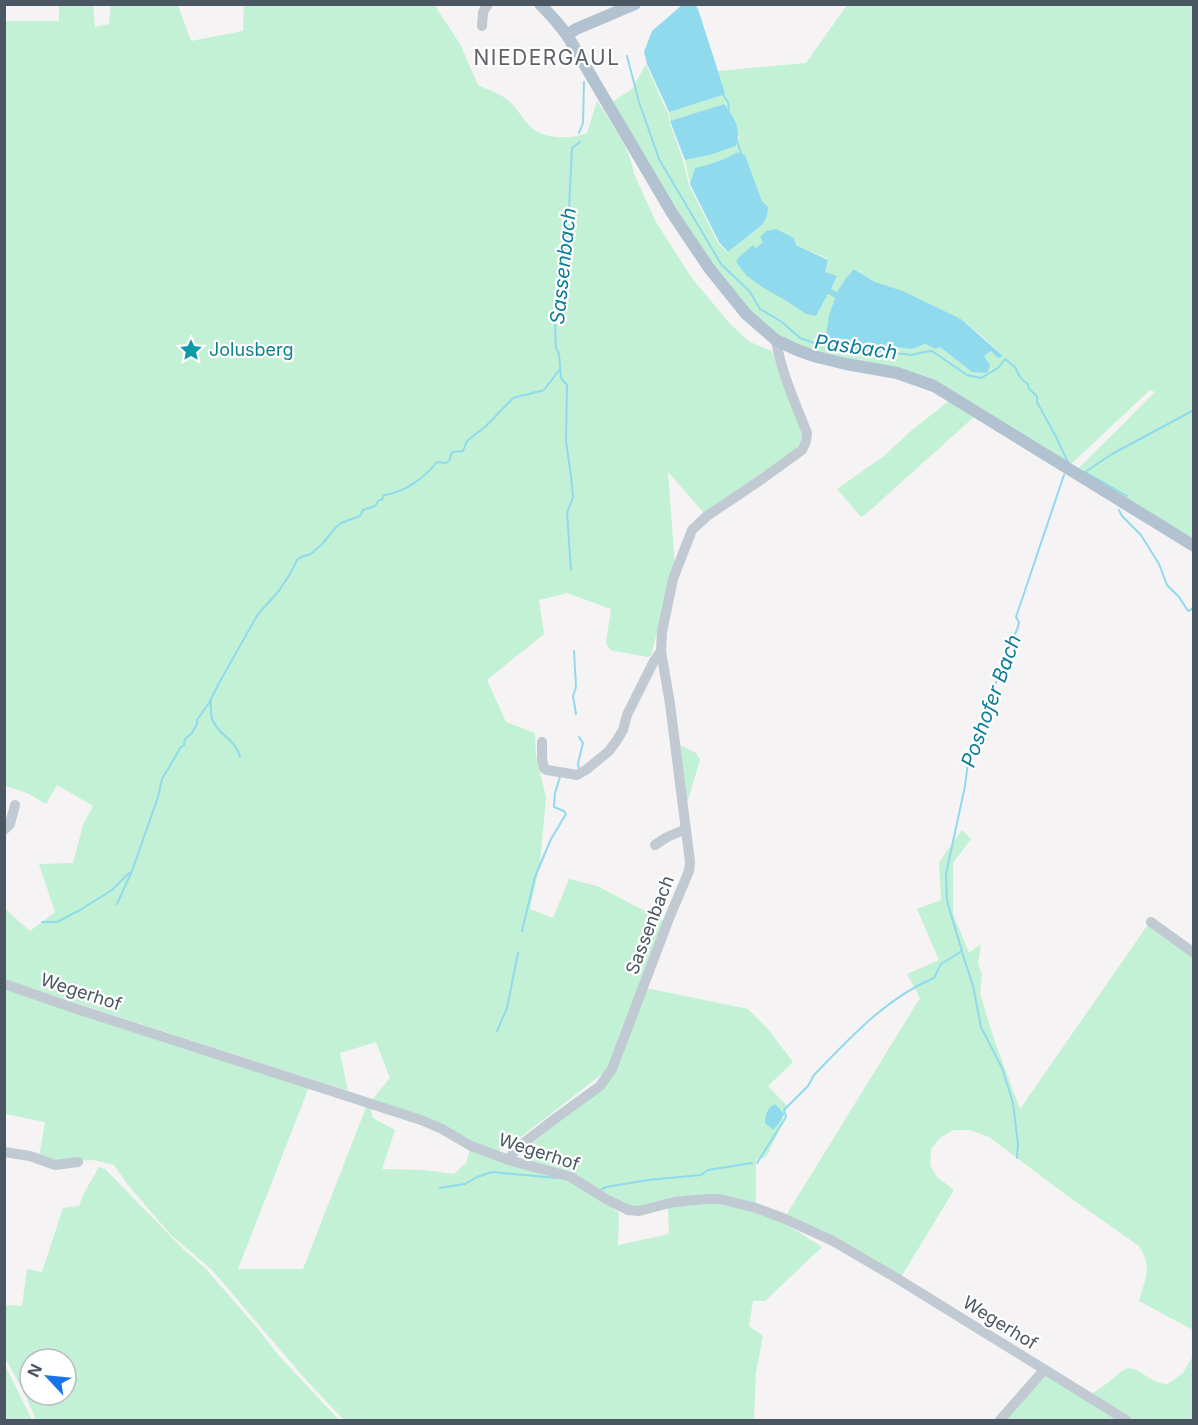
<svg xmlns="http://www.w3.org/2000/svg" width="1198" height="1425" viewBox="0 0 1198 1425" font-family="Inter,sans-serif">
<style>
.green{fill:#c3f1d5;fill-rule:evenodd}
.water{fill:#90daee}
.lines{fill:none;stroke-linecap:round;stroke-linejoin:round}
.stream{stroke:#90daee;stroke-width:2}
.minor{stroke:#c1cad2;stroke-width:10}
.major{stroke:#b3c2d1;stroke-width:12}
.labels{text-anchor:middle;stroke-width:4.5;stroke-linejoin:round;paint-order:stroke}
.culture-label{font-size:18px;fill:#0d838f;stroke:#fff;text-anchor:start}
.street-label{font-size:18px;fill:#4a5661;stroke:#fff}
.water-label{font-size:20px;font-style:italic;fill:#0c7c9b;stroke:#fff}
.quarter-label{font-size:21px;letter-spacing:1.5px;fill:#5f6368;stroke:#fff}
</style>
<rect width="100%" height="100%" fill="#f5f3f3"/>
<!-- green -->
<g class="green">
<path d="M 59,5 L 93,5 L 95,27 L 109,24 L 111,5 L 178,5 L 191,41 L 243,31 L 244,5 L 435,5 L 435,6 L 460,44 L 478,85 C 488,90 499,93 508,100 C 515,106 520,114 526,122 C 540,140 568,140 587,133 L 597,101 C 611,123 630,147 634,174 L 656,222 L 691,277 L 731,325 L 750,342 L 772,351 L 802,431 L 800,442 L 796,449 L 704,513 L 668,472 L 675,566 L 671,577 L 651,656 L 647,657 L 610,650 L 606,643 L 611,609 L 567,593 L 539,600 L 544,634 L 487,680 L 506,722 L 535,733 L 536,756 L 546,797 L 540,863 L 530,909 L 553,918 L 569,879 L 597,886 L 666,922 L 606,1071 L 512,1144 L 494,1153 L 564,1178 L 590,1191 L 619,1213 L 618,1245 L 669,1234 L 668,1206 L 725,1203 L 781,1221 L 822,1247 L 765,1301 L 753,1301 L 749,1326 L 763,1336 L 756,1372 L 754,1420 L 344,1420 L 306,1380 L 212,1270 L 171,1235 L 128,1185 L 114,1165 L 93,1160 L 55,1162 L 39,1157 L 45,1122 L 5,1114 L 5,986 L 309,1087 L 238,1269 L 303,1269 L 367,1105 L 370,1106 L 373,1118 L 395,1130 L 382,1169 L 424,1170 L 454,1174 L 466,1163 L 471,1146 L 369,1103 L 390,1078 L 376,1042 L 340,1053 L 348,1091 L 5,980 L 4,908 L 30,931 L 55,912 L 39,864 L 73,863 L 83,825 L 93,806 L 57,785 L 46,804 L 27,793 L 5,786 L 5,21 L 59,21 Z"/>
<path d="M 847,5 L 1193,5 L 1193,540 L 1077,470 L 1155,392 L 1150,390 L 1070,465 L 952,392 L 801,346 L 778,334 L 749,310 L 710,265 L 612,102 L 632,89 L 646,64 L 662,101 L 668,113 L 669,121 L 683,160 L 689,185 L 718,243 L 728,253 L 728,252 L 762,225 L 762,201 L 745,155 L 738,152 C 724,160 711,164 696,168 L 690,184 L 685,160 L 713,154 L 736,146 L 739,137 L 724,104 L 670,121 L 669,112 L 723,95 L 725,93 L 718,71 L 806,63 ZM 764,242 L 796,245 L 828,259 L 825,272 L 837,277 L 831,289 L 837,293 L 846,278 L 855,269 L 875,282 L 903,291 L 961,319 L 983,337 L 1003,356 L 991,351 L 984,356 L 987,373 L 972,372 L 940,347 L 935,349 L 925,344 L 912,349 L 844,341 L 835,342 C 827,320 827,320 835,298 L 828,294 L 816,316 L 806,314 L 785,300 L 753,245 L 756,248 Z"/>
<polygon points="950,400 975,416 866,514 861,517 837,489 884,456 911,431"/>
<polygon points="678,744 696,753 700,760 686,806"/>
<path d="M 962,830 L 971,839 L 953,863 L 953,914 L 969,953 L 981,944 L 978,963 L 982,975 L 980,994 L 995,1042 L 1020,1109 L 1147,926 L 1151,922 L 1193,953 L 1193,1330 L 1139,1301 C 1145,1279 1153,1268 1139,1246 L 1065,1194 L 989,1137 L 970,1130 L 953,1130 L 940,1138 L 931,1149 L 930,1165 L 937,1177 L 954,1190 L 901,1277 L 785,1217 L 920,998 L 907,974 L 939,960 L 917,909 L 941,900 L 939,862 Z"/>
<polygon points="646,988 748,1009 768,1029 793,1062 768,1086 787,1106 778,1133 766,1157 756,1159 756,1205 732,1199 632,1208 578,1178 524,1163 521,1154 563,1117 596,1093"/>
<path d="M 99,1167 L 105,1169 L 182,1248 L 206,1269 L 258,1329 L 279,1356 L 339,1420 L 36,1420 L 25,1394 L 5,1358 L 5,1305 L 22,1306 L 27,1269 L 42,1272 L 63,1208 L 79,1206 L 84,1193 ZM 30,1359 L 66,1359 L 66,1395 L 30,1395 Z"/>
<path d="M 1193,1356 L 1193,1420 L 1131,1420 L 1090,1395 C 1096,1391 1101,1388 1106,1384 C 1113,1380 1117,1373 1125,1369 C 1138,1364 1149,1384 1168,1384 L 1183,1373 Z"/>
<polygon points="5,1365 32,1420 5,1420"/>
<polygon points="1044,1375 1125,1420 1003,1420"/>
</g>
<!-- water -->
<g class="water">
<polygon points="682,5 695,5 698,9 725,93 723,95 669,112 647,64 644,52 652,31"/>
<path d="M 724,104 C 734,117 742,129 736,146 L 713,154 L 685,160 L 670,121 Z"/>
<path d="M 738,152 L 745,155 L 762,201 L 768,207 L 767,216 L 762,225 L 728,252 L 719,242 L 690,184 L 695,168 C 711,164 724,160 738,152 Z"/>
<polygon points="776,229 794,238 796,245 828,260 825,272 837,276 831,289 837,292 846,278 854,269 875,282 903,291 961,319 1003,356 998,358 991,351 984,356 990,365 987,373 972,372 940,347 935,349 925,344 912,349 844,341 835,342 826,336 829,315 835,298 828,294 816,316 806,314 785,300 762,287 747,276 736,262 739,257 753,245 756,248 763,242 760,237 766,231"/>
<path d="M 775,1104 L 784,1114 L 779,1123 L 773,1130 L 765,1123 C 765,1115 767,1108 775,1104 Z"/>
</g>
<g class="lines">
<!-- stream -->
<g class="stream">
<path d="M 627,56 L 639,102 L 659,159 L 721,264 L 750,292 L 760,309 L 782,322 L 800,338 L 820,345 L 912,355 L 924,352 L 932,351 L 967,375 L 981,378 L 998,368 L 1005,359 L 1016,368 C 1017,374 1023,382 1028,384 L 1029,389 L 1037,396 L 1037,402 L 1055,435 L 1068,462"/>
<polyline points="722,93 728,102 729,110"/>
<polyline points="579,133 583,123 584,82"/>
<polyline points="737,141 742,156"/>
<polyline points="1085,472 1112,454 1194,410"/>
<polyline points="1085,472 1127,496"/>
<polyline points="1119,510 1122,516 1141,535 1159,564 1167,585 1179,597 1188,611 1194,608"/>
<polyline points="571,570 567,513 573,497 571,476 566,441 567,385 561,378 559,354 556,348 555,327 568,229 572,148 580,142"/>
<polyline points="574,651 576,687 573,696 576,714"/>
<path d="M 211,701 C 211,707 210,715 213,721 C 219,735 237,741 240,757"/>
<polyline points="579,737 583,743 578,763 579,769"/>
<path d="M 117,904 L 132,871 L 158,797 L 162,779 L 181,747 L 184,745 L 185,739 L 192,733 L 197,724 L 197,720 L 209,703 L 219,683 L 258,614 L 278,592 L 290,574 L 297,560 L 301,557 L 311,554 L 323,543 L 336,527 L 341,523 L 360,516 L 363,510 L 375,506 L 379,500 L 382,500 L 384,495 C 404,493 425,477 437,462 L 446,463 L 449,461 L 452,452 L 463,451 L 467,441 L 486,426 L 513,398 L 544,390 L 560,369"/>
<polyline points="42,922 57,922 80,910 112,890 129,873"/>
<polyline points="522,931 535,877 551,839 566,814 564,811 554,807 555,793 560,777"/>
<polyline points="962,952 973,986 981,1027 1002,1068 1013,1103 1018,1144 1017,1158"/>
<polyline points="497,1031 507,1008 518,953"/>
<path d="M 757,1163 L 786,1117 L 784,1110 L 808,1086 L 814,1075 C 850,1038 886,998 934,978 L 941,964 L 962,951 L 947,901 L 946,874 L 965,786 L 968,762 L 1003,663 L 1018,627 L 1019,622 L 1016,617 L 1064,475"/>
<polyline points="440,1188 465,1184 477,1177 492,1172 557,1178"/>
<polyline points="602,1189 606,1187 648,1180 701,1175 708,1170 752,1163"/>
</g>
<!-- minor -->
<g class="minor">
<polyline points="482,26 483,12 488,4"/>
<polyline points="542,742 542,759 544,768 547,770 577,775 586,770 609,751 617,740 623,730 627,715 654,661 661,651"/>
<polyline points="4,830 10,824 15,805"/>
<polyline points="655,845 667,837 686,829"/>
<polyline points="1151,922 1194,953"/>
<polyline points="4,984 77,1009 421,1120 442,1129 471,1146 509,1160 571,1177 606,1199 628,1210 639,1211 674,1202 707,1199 720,1199 756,1208 783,1218 833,1241 898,1279 1126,1420"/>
<polyline points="4,1152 30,1156 55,1165 78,1162"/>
<path d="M 509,1160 L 513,1153 L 525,1142 L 556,1118 L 600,1086 L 612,1069 L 670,916 L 689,871 L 690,862 L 670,704 L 661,651 L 662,632 L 673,579 L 692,530 L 707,516 L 762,479 L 802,450 L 806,441 L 807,433 C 795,402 781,372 776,340"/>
<polyline points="1000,1420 1044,1370"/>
</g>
<!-- major -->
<g class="major">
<polyline points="540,4 555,20 567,35 672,213 709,268 746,314 776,340 797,350 817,357 846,364 897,373 934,386 1194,546"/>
<polyline points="567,35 576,29 635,4"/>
</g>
</g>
<!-- icons -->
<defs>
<g id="sight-bare" transform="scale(1.8)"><path d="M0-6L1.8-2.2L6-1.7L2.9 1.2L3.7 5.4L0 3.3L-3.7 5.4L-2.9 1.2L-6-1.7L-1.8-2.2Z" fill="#0f9aa8" stroke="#fff" stroke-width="2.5" paint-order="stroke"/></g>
</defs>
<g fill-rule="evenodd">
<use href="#sight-bare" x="191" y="350"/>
</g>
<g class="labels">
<!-- culture labels -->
<g class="culture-label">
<text x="209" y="356">Jolusberg</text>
</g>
<!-- street labels -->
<g class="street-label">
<text transform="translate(650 925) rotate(-69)" y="6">Sassenbach</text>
<text transform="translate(81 992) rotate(18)" y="6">Wegerhof</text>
<text transform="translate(539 1152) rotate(18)" y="6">Wegerhof</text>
<text transform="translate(1000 1323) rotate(32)" y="6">Wegerhof</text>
</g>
<!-- water labels -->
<g class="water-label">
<text transform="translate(563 266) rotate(-84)" y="7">Sassenbach</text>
<text transform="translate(856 347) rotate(8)" y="7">Pasbach</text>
<text transform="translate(991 701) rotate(-70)" y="7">Poshofer Bach</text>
</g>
<!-- quarter labels -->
<g class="quarter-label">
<text x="547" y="65">NIEDERGAUL</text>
</g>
</g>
<!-- border -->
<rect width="1198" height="1425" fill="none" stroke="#4a5661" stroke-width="12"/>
<!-- north arrow -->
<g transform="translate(48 1377) rotate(296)"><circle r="28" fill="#ffffff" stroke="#b7bbc0" stroke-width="1.5"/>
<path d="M0-4.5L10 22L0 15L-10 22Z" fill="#1a73e8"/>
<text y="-9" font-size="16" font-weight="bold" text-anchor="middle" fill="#4a5661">N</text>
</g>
</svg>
